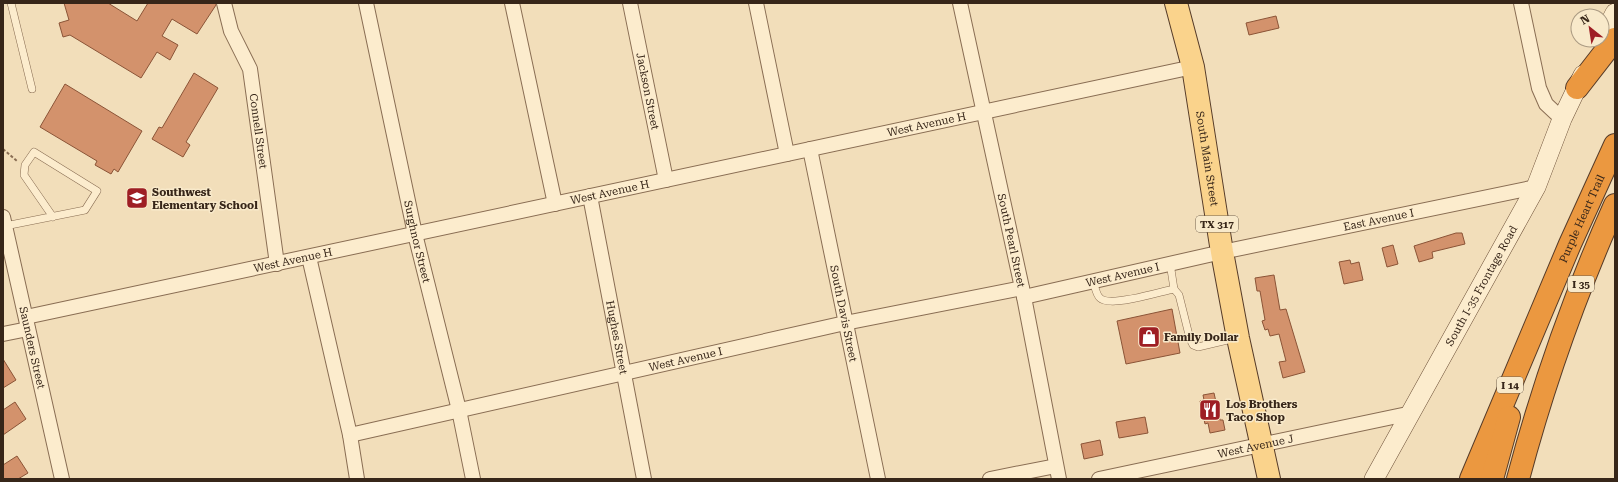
<svg xmlns="http://www.w3.org/2000/svg" width="1618" height="482" viewBox="0 0 1618 482" font-family="'Roboto Serif',serif">
<style>
.building{fill:#d3926c;stroke:#8b5437}
.lines{fill:none;stroke-linecap:round;stroke-linejoin:round}
.service-casing{stroke:#896d53;stroke-width:8}
.minor-casing{stroke:#896d53;stroke-width:16}
.secondary-casing{stroke:#6b4e36;stroke-width:20}
.primary-casing{stroke:#563b28;stroke-width:24}
.motorway-casing{stroke:#563b28;stroke-width:24}
.path{stroke:#896d53;stroke-width:2;stroke-dasharray:3 2;stroke-linecap:butt}
.service{stroke:#fceccd;stroke-width:7}
.minor{stroke:#fceccd;stroke-width:14}
.secondary{stroke:#fceccd;stroke-width:19}
.primary{stroke:#fad38c;stroke-width:22}
.motorway{stroke:#eb9840;stroke-width:22}
.labels{text-anchor:middle;stroke-width:3;stroke-linejoin:round;paint-order:stroke}
.shield{fill:#f8e9ca;stroke:#71604e;stroke-width:1}
.shield-label{font-size:10px;font-weight:bold;fill:#372619}
.street-label{font-size:11px;fill:#372619;stroke:#f8e9ca}
.poi-label{font-size:11px;font-weight:bold;fill:#372619;stroke:#f8e9ca;text-anchor:start}
</style>
<rect width="100%" height="100%" fill="#f2deba"/>
<!-- building -->
<g class="building">
<polygon points="64,3 108,3 137,21 148,3 216,3 216,5 197,34 172,19 162,36 178,45 170,60 157,52 141,78 70,35 63,37 59,23 69,20"/>
<polygon points="1276,16 1279,28 1249,35 1246,23"/>
<polygon points="194,73 218,88 186,142 190,145 183,157 152,139 159,127 162,128"/>
<polygon points="65,84 142,131 118,172 114,169 111,174 95,165 97,161 40,127"/>
<polygon points="1456,233 1462,233 1465,244 1432,252 1433,258 1419,262 1414,246"/>
<polygon points="1393,245 1398,264 1387,267 1382,248"/>
<polygon points="1350,260 1351,264 1359,262 1363,280 1344,284 1339,262"/>
<polygon points="1274,275 1280,310 1286,309 1305,372 1283,378 1279,362 1286,361 1279,334 1270,336 1268,329 1265,330 1262,321 1265,320 1260,291 1257,291 1255,278"/>
<polygon points="1172,309 1180,353 1126,364 1117,321"/>
<polygon points="3,359 16,380 3,388"/>
<polygon points="1214,393 1220,420 1223,420 1225,430 1210,433 1208,423 1205,424 1200,401 1204,400 1203,395"/>
<polygon points="15,402 26,419 3,435 3,410"/>
<polygon points="1145,417 1148,433 1119,438 1116,422"/>
<polygon points="1100,440 1103,455 1084,459 1081,444"/>
<polygon points="17,456 28,473 18,479 3,479 3,465"/>
</g>
<g class="lines">
<!-- service casing -->
<g class="service-casing">
<g id="service">
<polyline points="11,3 32,89"/>
<polyline points="5,226 85,210 97,191 34,152 25,165 24,175 53,217"/>
<polyline points="1170,263 1174,289"/>
<path d="M 1093,281 C 1095,286 1096,295 1100,298 C 1110,308 1159,292 1174,289 L 1179,295 L 1190,339 L 1193,345 L 1198,347 L 1236,338"/>
</g>
</g>
<!-- minor casing -->
<g class="minor-casing">
<g id="minor">
<path id="s1" d="M 224,3 L 231,31 L 250,69 L 277,264"/>
<path id="s2" d="M 366,3 L 415,234 L 459,410 L 473,479"/>
<polyline points="512,3 555,204"/>
<path id="s3" d="M 630,3 L 666,180"/>
<polyline points="756,3 787,154"/>
<path id="s4" d="M 960,3 L 1024,297 L 1059,479"/>
<polyline points="1521,3 1539,88 1546,104 1562,119"/>
<path id="s5" d="M 810,149 L 878,479"/>
<path id="s6" d="M 590,196 L 644,479"/>
<path id="s7" d="M 3,217 L 62,479"/>
<polyline points="309,257 350,435 357,479"/>
<path id="s8" d="M 1024,297 L 1222,252 L 1536,187"/>
<path id="s9" d="M 26,317 L 1193,67"/>
<polyline points="3,334 28,329"/>
<path id="s10" d="M 350,435 L 845,323 L 1022,288"/>
<polyline points="990,479 1056,466"/>
<path id="s11" d="M 1099,479 L 1412,413"/>
</g>
</g>
<!-- secondary casing -->
<g class="secondary-casing">
<g id="secondary">
<polyline points="1602,38 1615,13"/>
<path id="s12" d="M 1374,479 L 1536,187 L 1562,119 L 1583,75"/>
</g>
</g>
<!-- primary casing -->
<g class="primary-casing">
<g id="primary">
<path id="s13" d="M 1176,3 L 1193,67 L 1222,252 L 1238,338 L 1269,479"/>
</g>
</g>
<!-- motorway casing -->
<g class="motorway-casing">
<g id="motorway">
<polyline points="1577,88 1615,39"/>
<path id="s14" d="M 1471,479 L 1570,244 L 1615,145"/>
<polyline points="1492,479 1509,417"/>
<path d="M 1518,479 C 1543,385 1575,294 1615,205"/>
</g>
</g>
<!-- path -->
<polyline class="path" points="3,149 17,161"/>
<!-- service -->
<use href="#service" class="service"/>
<!-- minor -->
<use href="#minor" class="minor"/>
<!-- secondary -->
<use href="#secondary" class="secondary"/>
<!-- primary -->
<use href="#primary" class="primary"/>
<!-- motorway -->
<use href="#motorway" class="motorway"/>
</g>
<!-- icons -->
<defs>
<g id="school-square" transform="scale(1.15)"><rect x="-9" y="-9" width="18" height="18" rx="4" fill="#9e1e24" stroke="#f8e9ca"/><path d="M0-5L7-2L0 1L-7-2ZM-4 1L0 2.5L4 1V4Q0 6-4 4Z" fill="#fff"/></g>
<g id="shop-square" transform="scale(1.15)"><rect x="-9" y="-9" width="18" height="18" rx="4" fill="#9e1e24" stroke="#f8e9ca"/><path d="M-5-2.5h2.3a2.7 3.5 0 0 1 5.4 0H5L5.5 6h-11ZM-1.5-2.5h3a1.5 2.3 0 0 0-3 0Z" fill="#fff"/></g>
<g id="restaurant-square" transform="scale(1.15)"><rect x="-9" y="-9" width="18" height="18" rx="4" fill="#9e1e24" stroke="#f8e9ca"/><path d="M-5-6h1v4h1v-4h1v4h1v-4h1v5L-1.5 .5V6h-2V.5L-5-1ZM5-6V6H3V1.5H1.5Q1.5-4 5-6Z" fill="#fff"/></g>
</defs>
<g fill-rule="evenodd">
<use href="#school-square" x="137" y="198"/>
<use href="#shop-square" x="1149" y="337"/>
<use href="#restaurant-square" x="1210" y="410"/>
</g>
<g class="labels">
<!-- shield labels -->
<g class="shield">
<rect x="1196" y="216" width="42" height="16" rx="3"/>
<rect x="1568" y="276" width="26" height="16" rx="3"/>
<rect x="1497" y="377" width="26" height="16" rx="3"/>
</g>
<g class="shield-label">
<text x="1217" y="228">TX 317</text>
<text x="1581" y="288">I 35</text>
<text x="1510" y="389">I 14</text>
</g>
<!-- street labels -->
<g class="street-label">
<text dy="4" stroke="none"><textPath href="#s3" startOffset="90">Jackson Street</textPath></text>
<text dy="4" stroke="none"><textPath href="#s9" startOffset="921">West Avenue H</textPath></text>
<text dy="4" stroke="none"><textPath href="#s1" startOffset="134">Connell Street</textPath></text>
<text dy="4" stroke="none"><textPath href="#s13" startOffset="159">South Main Street</textPath></text>
<text dy="4" stroke="none"><textPath href="#s9" startOffset="597">West Avenue H</textPath></text>
<text dy="4" stroke="none"><textPath href="#s14" startOffset="283">Purple Heart Trail</textPath></text>
<text dy="4" stroke="none"><textPath href="#s8" startOffset="363">East Avenue I</textPath></text>
<text dy="4" stroke="none"><textPath href="#s2" startOffset="244">Surghnor Street</textPath></text>
<text dy="4" stroke="none"><textPath href="#s4" startOffset="243">South Pearl Street</textPath></text>
<text dy="4" stroke="none"><textPath href="#s9" startOffset="273">West Avenue H</textPath></text>
<text dy="4" stroke="none"><textPath href="#s8" startOffset="101">West Avenue I</textPath></text>
<text dy="4" stroke="none"><textPath href="#s12" startOffset="221">South I-35 Frontage Road</textPath></text>
<text dy="4" stroke="none"><textPath href="#s5" startOffset="168">South Davis Street</textPath></text>
<text dy="4" stroke="none"><textPath href="#s6" startOffset="144">Hughes Street</textPath></text>
<text dy="4" stroke="none"><textPath href="#s7" startOffset="134">Saunders Street</textPath></text>
<text dy="4" stroke="none"><textPath href="#s10" startOffset="344">West Avenue I</textPath></text>
<text dy="4" stroke="none"><textPath href="#s11" startOffset="160">West Avenue J</textPath></text>
</g>
<!-- poi labels -->
<g class="poi-label">
<text x="152" y="196">Southwest<tspan x="152" dy="13">Elementary School</tspan></text>
<text x="1164" y="341">Family Dollar</text>
<text x="1226" y="408">Los Brothers<tspan x="1226" dy="13">Taco Shop</tspan></text>
</g>
</g>
<!-- border -->
<rect width="1618" height="482" fill="none" stroke="#372619" stroke-width="8"/>
<!-- north arrow -->
<g transform="translate(1590 28) rotate(330)"><circle r="19" fill="#f8e9ca" stroke="#ab9b83"/>
<path d="M0-3L7 15L0 10L-7 15Z" fill="#9e1e24"/>
<text y="-6" font-size="11" font-weight="bold" text-anchor="middle" fill="#372619">N</text>
</g>
</svg>
